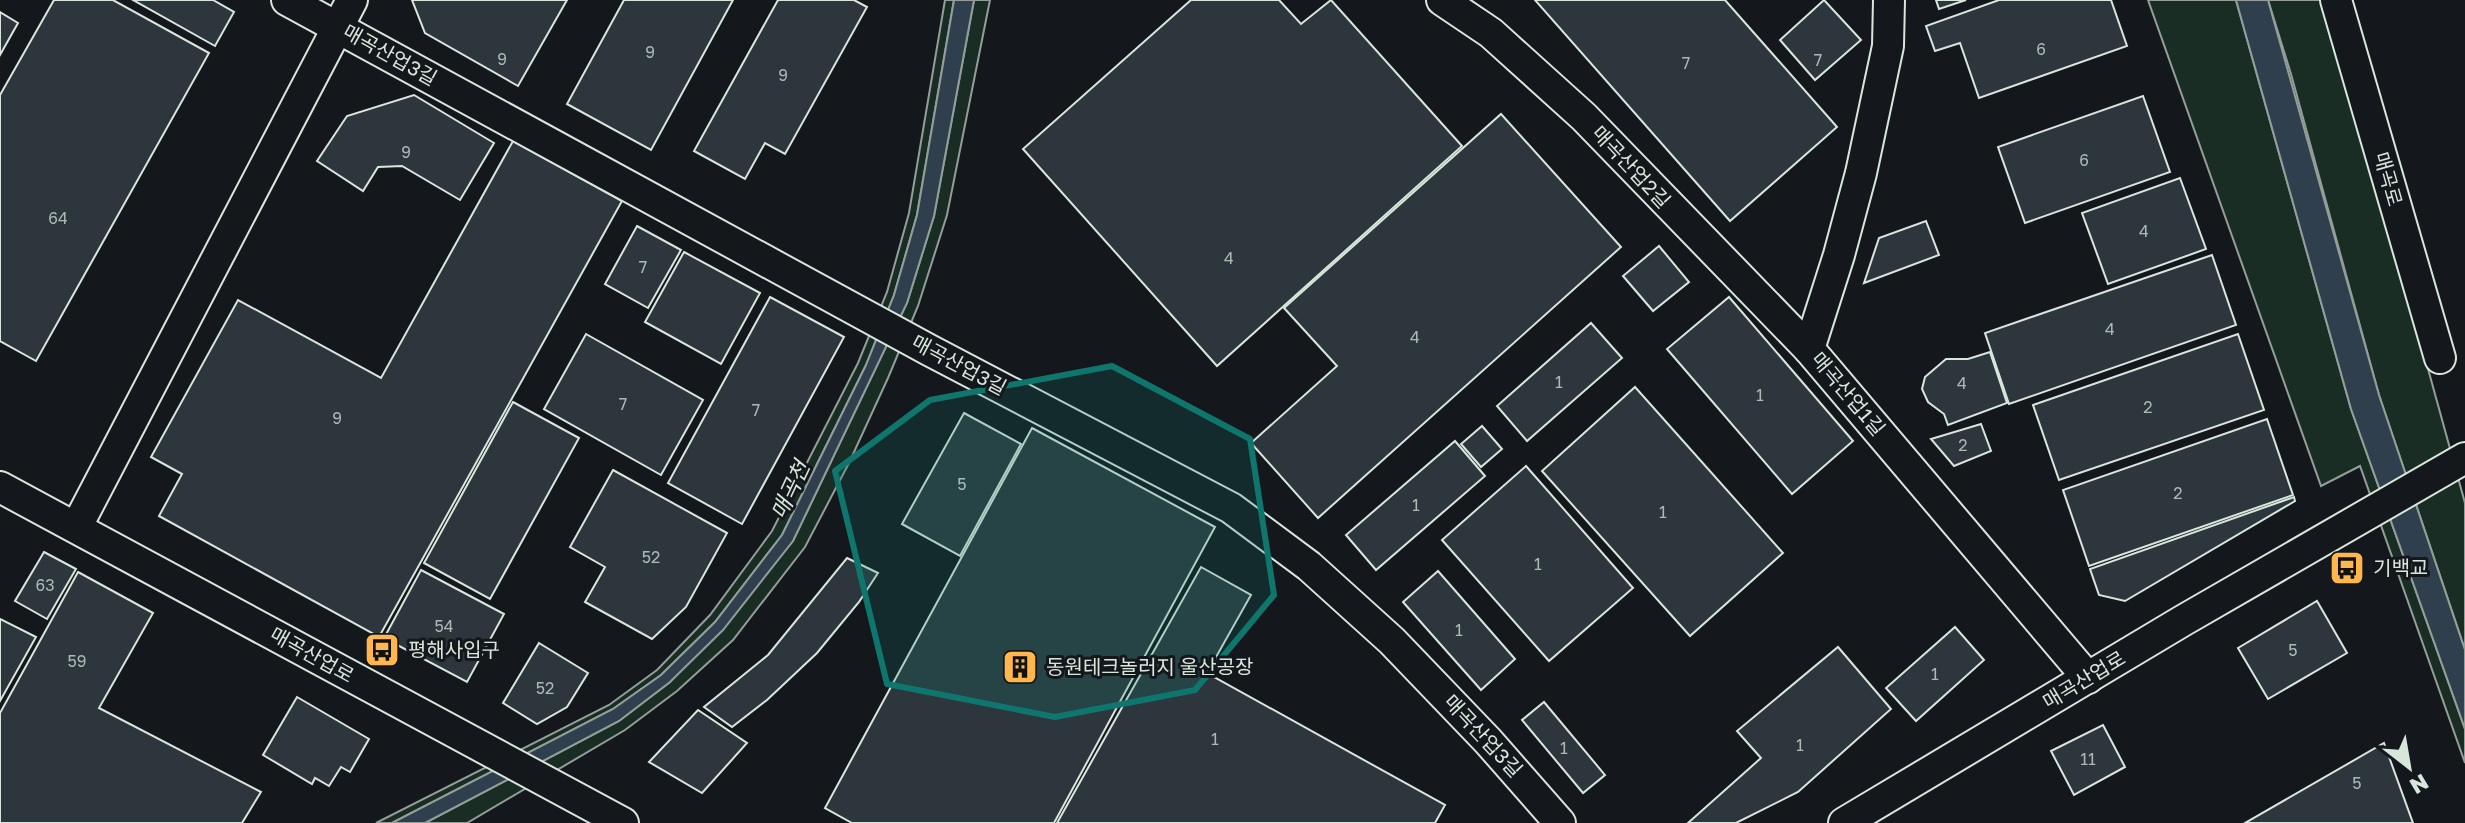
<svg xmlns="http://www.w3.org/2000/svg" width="2465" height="823" viewBox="0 0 2465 823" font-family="'Golos Text','Noto Sans KR',sans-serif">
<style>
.green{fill:#1a2d24;stroke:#939e99;stroke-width:2}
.water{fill:#2f3f4d;stroke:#939e99;stroke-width:2}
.building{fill:#2c363c;stroke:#d8e6dc;stroke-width:2}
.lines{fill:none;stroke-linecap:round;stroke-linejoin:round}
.minor-casing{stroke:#d8e6dc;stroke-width:34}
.minor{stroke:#14181c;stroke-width:30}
.marked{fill:#0f766e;fill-opacity:0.2;stroke:#0f766e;stroke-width:6;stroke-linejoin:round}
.labels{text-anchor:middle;stroke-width:6;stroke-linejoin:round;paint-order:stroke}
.number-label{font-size:16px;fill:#adbab4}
.street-label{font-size:20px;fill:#d8e6dc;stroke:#14181c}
.poi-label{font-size:20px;fill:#d8e6dc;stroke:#14181c;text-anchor:start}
.water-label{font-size:22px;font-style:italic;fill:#d8e6dc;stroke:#14181c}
</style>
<rect width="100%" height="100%" fill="#14181c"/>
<!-- green -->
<g class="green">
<polygon points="945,0 954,0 917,215 894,295 866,365 782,535 715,622 661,675 613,709 392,823 376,823 609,705 657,670 710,615 772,531 858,363 887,292 909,213"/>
<polygon points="974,0 990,0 947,215 918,306 888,378 849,463 805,547 733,640 677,691 625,730 467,823 425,823 619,721 670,682 793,541 907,303 934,216"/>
<polygon points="2148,0 2236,0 2351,409 2465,729 2465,763 2360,466 2321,486"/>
<polygon points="2268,0 2321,0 2411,307 2465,503 2465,650 2379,395 2291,74"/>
</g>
<!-- water -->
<g class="water">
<polygon points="954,0 974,0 934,216 907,303 793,541 723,630 670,682 619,721 425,823 392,823 613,709 661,675 715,622 782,535 866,365 894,295 917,215"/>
<polygon points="2236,0 2268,0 2379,395 2465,650 2465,729 2351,409"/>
</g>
<!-- building -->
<g class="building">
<polygon points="54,0 113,0 209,53 36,361 0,341 0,95"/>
<polygon points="133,0 213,0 234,12 215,46"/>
<polygon points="412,0 567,0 518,86 425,33"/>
<polygon points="624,0 733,0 651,150 567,104"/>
<polygon points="778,0 854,0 867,7 785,154 765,143 745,179 694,151"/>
<polygon points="1191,0 1279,0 1301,24 1331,0 1462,146 1217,366 1023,149"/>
<polygon points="1535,0 1725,0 1837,127 1730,221"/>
<polygon points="1824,0 1861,40 1815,80 1780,40"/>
<polygon points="1936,0 1966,0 1939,9"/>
<polygon points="1999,0 2111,0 2127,46 1979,98 1960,43 1935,51 1926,26"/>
<polygon points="0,12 18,23 0,55"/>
<polygon points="414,95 494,143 460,200 402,166 378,167 363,191 317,161 347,116"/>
<polygon points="2143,96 2170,172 2025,223 1998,147"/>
<polygon points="1501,114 1621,247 1318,518 1251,443 1337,366 1284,308"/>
<polygon points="513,141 622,201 379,637 159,516 182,474 151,457 238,300 381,378"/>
<polygon points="2180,178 2206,249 2108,284 2082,213"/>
<polygon points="1926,221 1939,255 1864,283 1879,238"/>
<polygon points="637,226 681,250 648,308 605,284"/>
<polygon points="1659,246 1689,282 1653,311 1623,276"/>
<polygon points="684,252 760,293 721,364 645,322"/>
<polygon points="2212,255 2236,325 2009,404 1985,333"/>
<polygon points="770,297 844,337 742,524 668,483"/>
<polygon points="1729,297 1853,441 1792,494 1667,349"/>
<polygon points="1591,323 1622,358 1527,441 1497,406"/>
<polygon points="586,334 703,400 661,475 544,409"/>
<polygon points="2238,334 2264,410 2059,480 2033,405"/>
<polygon points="1990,352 2007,403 1948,425 1944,414 1928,402 1922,389 1925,377 1946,359 1968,359"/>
<polygon points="1635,387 1783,553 1690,636 1542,471"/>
<polygon points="513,402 579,438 490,599 424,563"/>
<polygon points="964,413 1021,444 960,556 902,524"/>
<polygon points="2267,419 2293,495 2089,566 2063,490"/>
<polygon points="1981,424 1991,451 1954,466 1931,439"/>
<polygon points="1482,426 1502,449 1481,467 1461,444"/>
<polygon points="1032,428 1215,527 1054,823 852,823 825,808"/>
<polygon points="1455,441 1485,476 1376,570 1346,535"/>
<polygon points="1526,466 1633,588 1549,661 1442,540"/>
<polygon points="613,470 727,533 686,607 652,639 585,602 605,567 570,547"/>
<polygon points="2294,497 2295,501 2125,601 2099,595 2090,569"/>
<polygon points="44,552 76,569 47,619 15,601"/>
<polygon points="847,558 878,573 859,602 817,653 767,700 732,727 704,707 768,655"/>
<polygon points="1201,567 1251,595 1207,673 1445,805 1435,823 1057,823"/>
<polygon points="421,570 504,614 467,682 384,638"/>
<polygon points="1438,571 1515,659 1481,690 1403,602"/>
<polygon points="78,572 153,613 99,708 261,792 242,823 0,823 0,713"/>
<polygon points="2317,601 2347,653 2268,699 2238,648"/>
<polygon points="0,619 36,637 0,701"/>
<polygon points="1955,627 1984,660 1916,721 1886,688"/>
<polygon points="539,643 588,673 567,707 537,724 503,703"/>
<polygon points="1838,647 1891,709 1798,792 1736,823 1688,823 1761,758 1737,731"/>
<polygon points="297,697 369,739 350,772 341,767 329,786 315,778 312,784 263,755"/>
<polygon points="1544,702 1605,775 1583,793 1522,720"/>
<polygon points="698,710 747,743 702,793 649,762"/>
<polygon points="2103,725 2125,767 2074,795 2051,751"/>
<polygon points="2384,743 2413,823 2245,823"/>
</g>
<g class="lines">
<!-- minor casing -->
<g class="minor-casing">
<g id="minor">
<polyline points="287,0 929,350 1231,508 1309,566 1392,641 1488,741 1560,823"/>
<polyline points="1442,0 1491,33 1584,117 1809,349"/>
<polyline points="1889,0 1888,46 1861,173 1839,255 1809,349 2088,678"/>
<polyline points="2336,0 2440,358"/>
<polyline points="0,487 623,823"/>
<polyline points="77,526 352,0"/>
<polyline points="1844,823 2184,620 2465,458"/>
</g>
</g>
<!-- minor -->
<use href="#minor" class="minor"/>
</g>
<!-- marked area -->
<path class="marked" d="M 1112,366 L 1250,439 L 1274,595 L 1195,690 L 1055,717 L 887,684 L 835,471 L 930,400 Z"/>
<!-- icons -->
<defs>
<g id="bus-square" transform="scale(1.8)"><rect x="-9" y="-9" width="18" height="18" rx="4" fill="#ffb74d" stroke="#14181c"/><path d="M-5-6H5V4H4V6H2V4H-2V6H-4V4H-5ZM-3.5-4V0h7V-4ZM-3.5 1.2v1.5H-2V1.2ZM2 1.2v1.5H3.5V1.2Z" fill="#111"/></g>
<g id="building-square" transform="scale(1.8)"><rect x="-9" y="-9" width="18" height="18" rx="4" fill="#ffb74d" stroke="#14181c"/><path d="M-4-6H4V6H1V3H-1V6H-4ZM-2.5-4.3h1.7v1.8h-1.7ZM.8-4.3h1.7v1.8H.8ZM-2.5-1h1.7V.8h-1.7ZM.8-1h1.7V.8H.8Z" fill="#111"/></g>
</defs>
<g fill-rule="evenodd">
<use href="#bus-square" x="2347" y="568"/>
<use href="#bus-square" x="382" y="650"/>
<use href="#building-square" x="1020" y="667"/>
</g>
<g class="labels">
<!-- number labels -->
<g class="number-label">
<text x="2041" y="55">6</text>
<text x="650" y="58">9</text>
<text x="502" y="65">9</text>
<text x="1818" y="66">7</text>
<text x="1686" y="69">7</text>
<text x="783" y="81">9</text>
<text x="406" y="158">9</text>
<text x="2084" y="166">6</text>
<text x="58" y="224">64</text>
<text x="2144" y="237">4</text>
<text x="1229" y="264">4</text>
<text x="643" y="273">7</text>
<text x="2110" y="335">4</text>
<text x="1415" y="343">4</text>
<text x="1559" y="388">1</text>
<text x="1962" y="389">4</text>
<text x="1760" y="401">1</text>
<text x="623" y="410">7</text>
<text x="2148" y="413">2</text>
<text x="756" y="416">7</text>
<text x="337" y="424">9</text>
<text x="1963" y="451">2</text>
<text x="962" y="490">5</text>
<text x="2178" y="499">2</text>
<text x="1416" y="511">1</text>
<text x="1663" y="518">1</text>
<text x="651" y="563">52</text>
<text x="1538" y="570">1</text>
<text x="45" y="591">63</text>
<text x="444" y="632">54</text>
<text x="1459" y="636">1</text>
<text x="2293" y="656">5</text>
<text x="77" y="667">59</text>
<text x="1935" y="680">1</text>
<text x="545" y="694">52</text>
<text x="1215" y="745">1</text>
<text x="1800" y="751">1</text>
<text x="1564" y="754">1</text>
<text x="2088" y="765">11</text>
<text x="2357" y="789">5</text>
</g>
<!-- street labels -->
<g class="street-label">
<text transform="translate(390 55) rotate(29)" y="7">매곡산업3길</text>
<text transform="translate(1631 167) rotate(47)" y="7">매곡산업2길</text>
<text transform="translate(2388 179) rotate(74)" y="7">매곡로</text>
<text transform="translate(959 365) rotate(28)" y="7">매곡산업3길</text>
<text transform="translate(1848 394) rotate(50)" y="7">매곡산업1길</text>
<text transform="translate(312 655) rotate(29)" y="7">매곡산업로</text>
<text transform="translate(2084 680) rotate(-31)" y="7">매곡산업로</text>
<text transform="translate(1483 736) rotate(47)" y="7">매곡산업3길</text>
</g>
<!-- poi labels -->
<g class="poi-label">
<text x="2373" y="575">기백교</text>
<text x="408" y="657">평해사입구</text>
<text x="1046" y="674">동원테크놀러지 울산공장</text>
</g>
<!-- water labels -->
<g class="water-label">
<text transform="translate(790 490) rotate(-65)" y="8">매곡천</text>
</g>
</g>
<!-- north arrow -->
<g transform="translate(2409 767) rotate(149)" stroke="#14181c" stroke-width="6" paint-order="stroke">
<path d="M0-6L14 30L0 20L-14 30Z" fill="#d8e6dc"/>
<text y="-12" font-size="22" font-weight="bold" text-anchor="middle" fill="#d8e6dc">N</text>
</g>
</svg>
